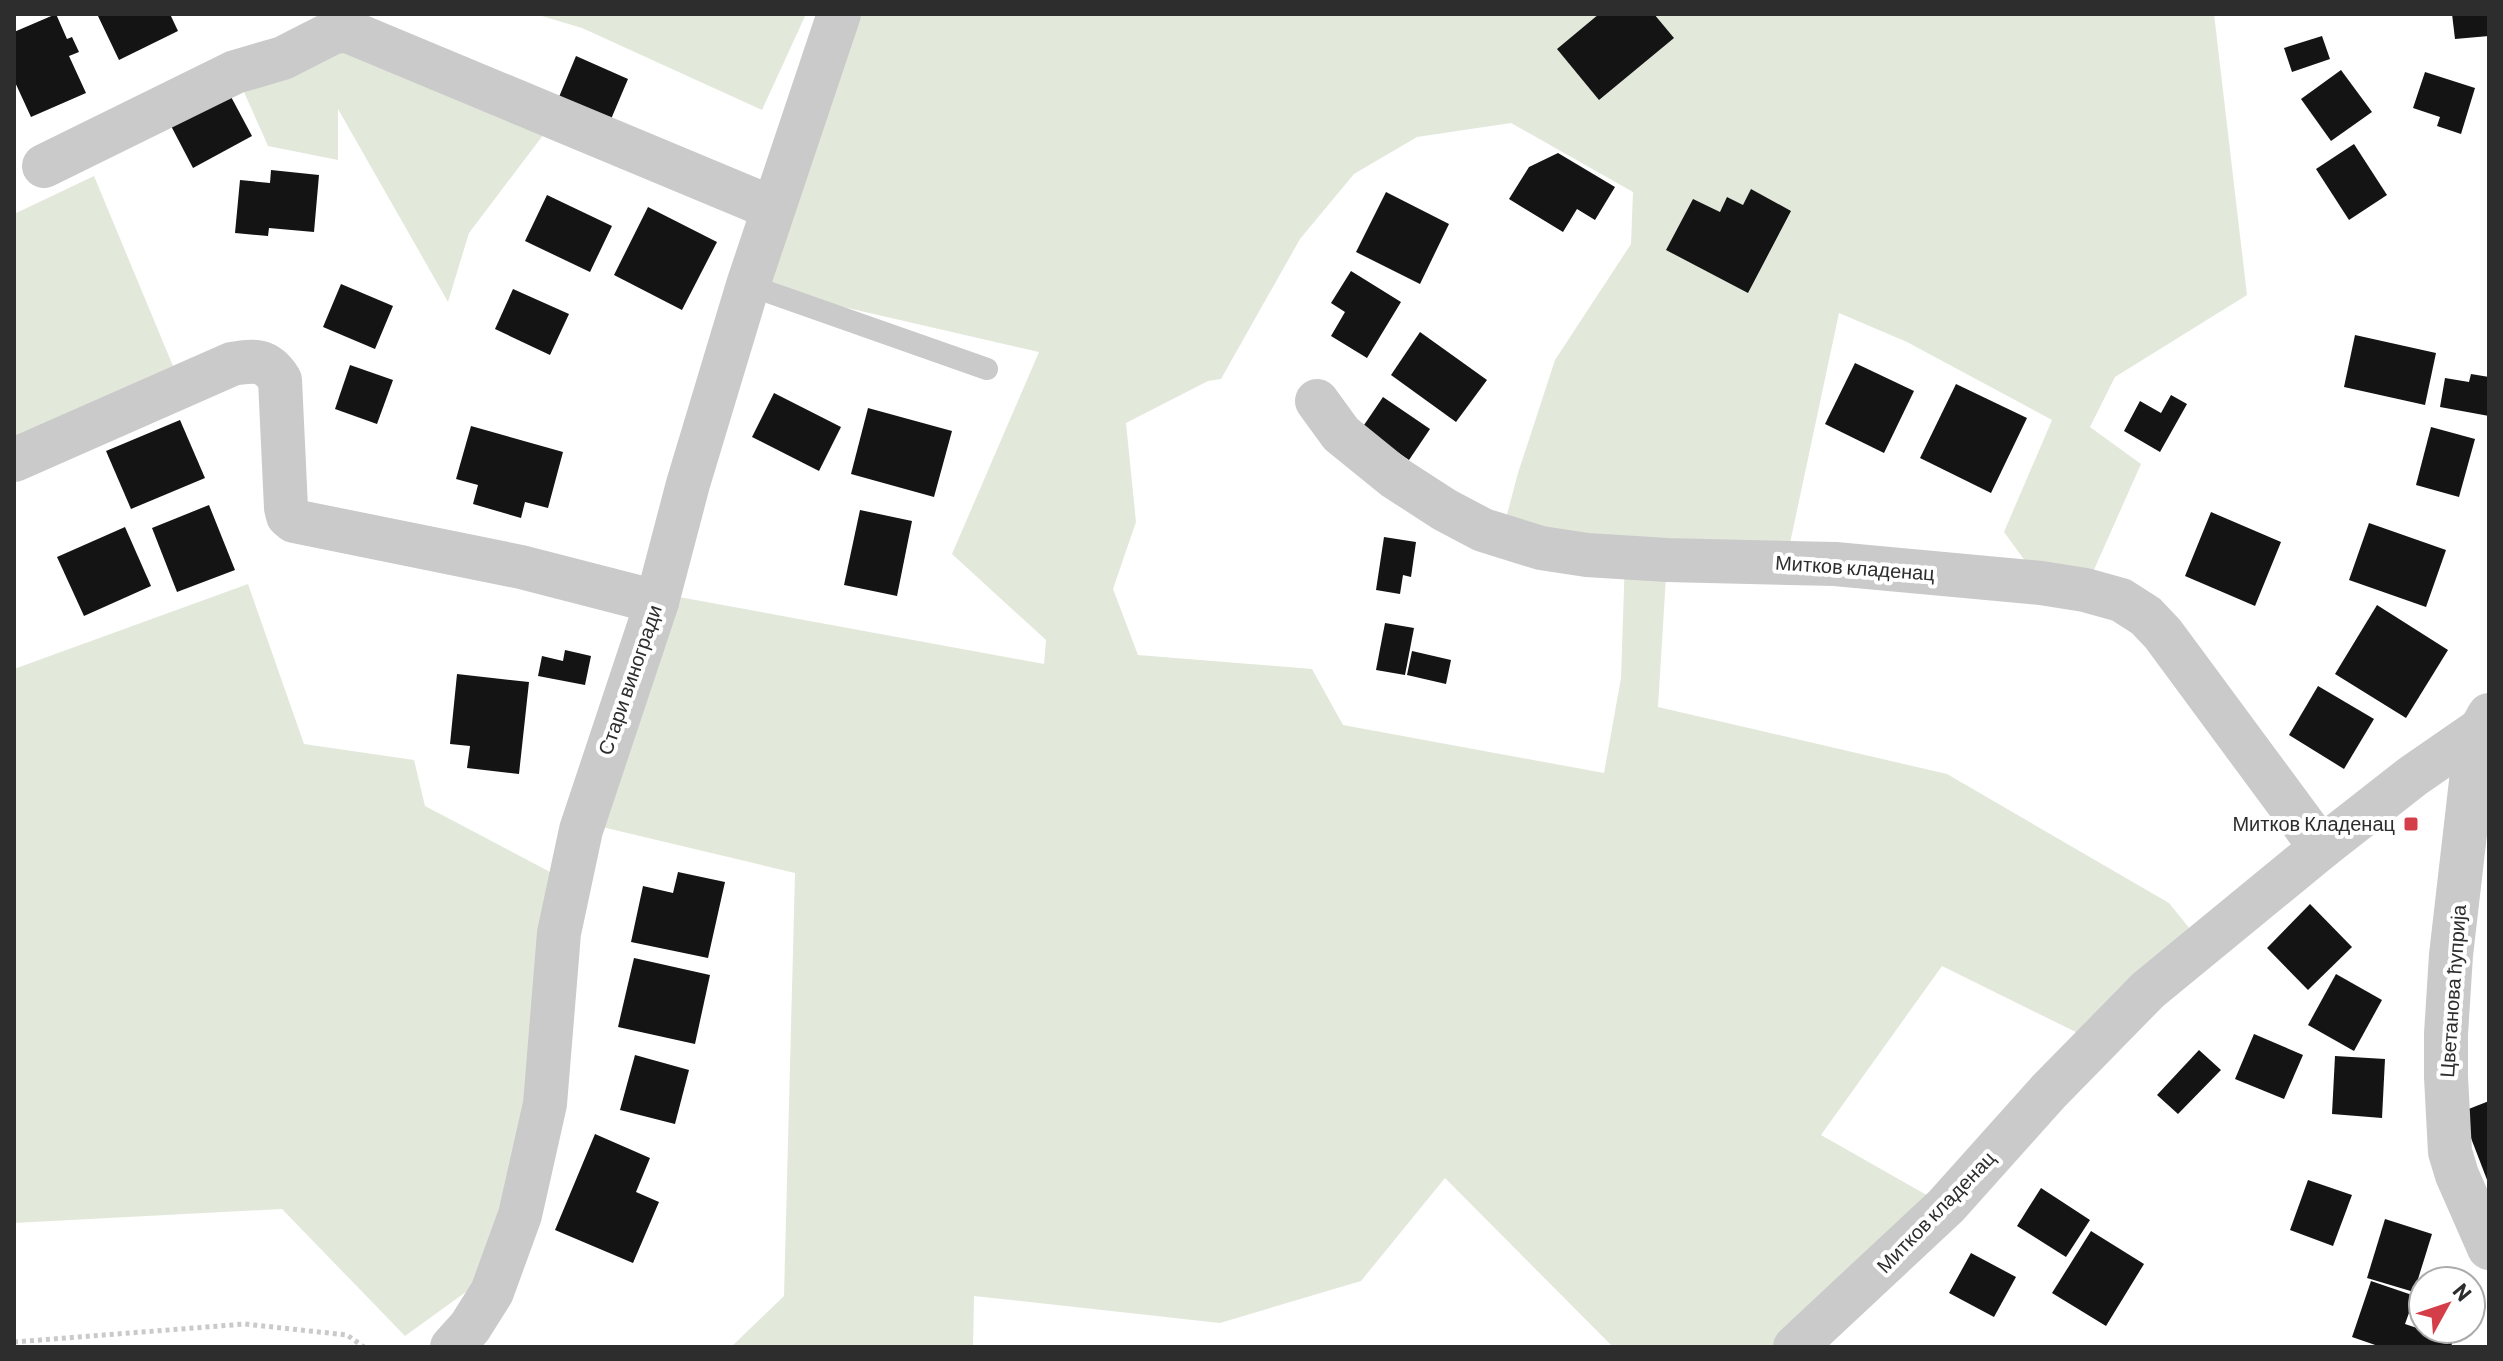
<svg xmlns="http://www.w3.org/2000/svg" width="2503" height="1361" viewBox="0 0 2503 1361" font-family="Barlow,sans-serif">
<style>
.green{fill:#e2e9db;fill-rule:evenodd}
.building{fill:#141414}
.lines{fill:none;stroke-linecap:round;stroke-linejoin:round}
.path{stroke:#cacaca;stroke-width:5;stroke-dasharray:4 4;stroke-linecap:butt}
.service{stroke:#cacaca;stroke-width:22}
.minor{stroke:#cacaca;stroke-width:44}
.tertiary{stroke:#cacaca;stroke-width:44}
.poi-dot{fill:#d43e48;stroke:#fff;stroke-width:3}
.labels{text-anchor:middle;stroke-width:8;stroke-linejoin:round;paint-order:stroke}
.street-label{font-size:20px;fill:#2d2d2d;stroke:#fff}
.poi-label{font-size:20px;fill:#2d2d2d;stroke:#fff;text-anchor:end}
</style>
<rect width="100%" height="100%" fill="#fff"/>
<!-- green -->
<g class="green">
<polygon points="535,14 806,14 762,110 582,28"/>
<path d="M 839,14 L 2214,14 L 2247,295 L 2115,377 L 2090,427 L 2141,464 L 2085,590 L 2041,583 L 2004,532 L 2052,420 L 1907,342 L 1839,313 L 1786,562 L 1667,560 L 1658,707 L 1947,774 L 2169,903 L 2203,945 L 2096,1042 L 1942,966 L 1821,1135 L 1946,1206 L 1780,1347 L 1613,1347 L 1445,1178 L 1361,1281 L 1220,1323 L 974,1296 L 973,1347 L 731,1347 L 784,1296 L 795,873 L 602,827 L 668,595 L 1044,664 L 1046,640 L 952,554 L 1039,352 L 748,285 ZM 1511,123 L 1633,192 L 1631,244 L 1555,360 L 1518,473 L 1501,537 L 1625,558 L 1621,678 L 1604,773 L 1343,725 L 1312,669 L 1138,655 L 1113,589 L 1136,522 L 1126,423 L 1208,381 L 1221,379 L 1300,239 L 1354,174 L 1417,137 Z"/>
<polygon points="332,33 547,130 469,233 448,302 338,109 338,160 268,146 235,72"/>
<polygon points="94,176 173,366 14,436 14,214"/>
<polygon points="248,584 304,744 414,760 425,806 569,882 514,1175 481,1281 405,1336 282,1209 14,1223 14,669"/>
</g>
<!-- building -->
<g class="building">
<polygon points="56,14 67,39 72,37 79,52 69,56 86,93 31,117 14,80 14,32"/>
<polygon points="97,14 170,14 178,31 119,60"/>
<polygon points="1599,14 1654,14 1674,38 1599,100 1557,49"/>
<polygon points="2452,14 2489,14 2489,36 2455,39"/>
<polygon points="2322,36 2330,59 2292,72 2284,48"/>
<polygon points="576,56 628,79 606,131 554,109"/>
<polygon points="2341,70 2372,112 2331,141 2301,99"/>
<polygon points="2425,72 2475,88 2461,134 2437,126 2440,117 2413,108"/>
<polygon points="229,93 252,136 193,168 170,124"/>
<polygon points="2354,144 2387,195 2349,220 2316,169"/>
<polygon points="1558,153 1615,187 1595,220 1577,209 1563,232 1509,199 1529,167"/>
<polygon points="271,170 319,175 314,232 269,228 268,236 235,233 240,180 270,183"/>
<polygon points="1751,189 1791,211 1748,293 1666,250 1693,199 1720,212 1727,197 1743,205"/>
<polygon points="1386,192 1449,224 1420,284 1356,252"/>
<polygon points="547,195 612,226 590,272 525,241"/>
<polygon points="648,207 717,242 682,310 614,275"/>
<polygon points="1351,271 1401,302 1367,358 1331,336 1345,312 1331,303"/>
<polygon points="341,284 393,306 375,349 323,327"/>
<polygon points="513,289 569,314 550,355 495,329"/>
<polygon points="1420,332 1487,380 1456,422 1391,375"/>
<polygon points="2355,335 2436,353 2425,405 2344,387"/>
<polygon points="1855,363 1914,391 1884,453 1825,424"/>
<polygon points="350,365 393,380 377,424 335,409"/>
<polygon points="2471,374 2489,377 2489,416 2440,407 2445,378 2469,382"/>
<polygon points="1956,384 2027,418 1991,493 1920,458"/>
<polygon points="774,393 841,427 819,471 752,437"/>
<polygon points="2171,395 2187,404 2160,452 2124,431 2140,401 2161,413"/>
<polygon points="1383,397 1430,429 1409,460 1362,428"/>
<polygon points="868,408 952,431 934,497 851,474"/>
<polygon points="180,420 205,478 131,509 106,451"/>
<polygon points="471,426 563,452 548,508 525,502 521,518 473,504 478,485 456,479"/>
<polygon points="2431,427 2475,439 2459,497 2416,485"/>
<polygon points="209,505 235,570 177,592 152,528"/>
<polygon points="860,510 912,521 897,596 844,585"/>
<polygon points="2211,512 2281,542 2255,606 2185,576"/>
<polygon points="2369,523 2446,550 2426,607 2349,580"/>
<polygon points="125,527 151,586 84,616 57,557"/>
<polygon points="1384,537 1416,542 1411,577 1403,575 1400,594 1376,590"/>
<polygon points="2377,605 2448,650 2406,718 2335,674"/>
<polygon points="1385,623 1414,628 1405,675 1376,670"/>
<polygon points="565,650 591,656 585,685 538,676 542,656 563,661"/>
<polygon points="1412,651 1451,660 1446,684 1407,675"/>
<polygon points="457,674 529,682 519,774 467,768 470,746 450,744"/>
<polygon points="2318,686 2374,719 2344,769 2289,735"/>
<polygon points="678,872 725,882 708,958 631,942 643,886 673,893"/>
<polygon points="2310,904 2352,947 2308,990 2267,948"/>
<polygon points="634,958 710,975 695,1044 618,1027"/>
<polygon points="2336,974 2382,1000 2354,1051 2308,1025"/>
<polygon points="2254,1034 2303,1055 2284,1099 2235,1079"/>
<polygon points="2199,1050 2221,1070 2178,1114 2157,1095"/>
<polygon points="635,1055 689,1070 675,1124 620,1110"/>
<polygon points="2335,1056 2385,1059 2382,1118 2332,1114"/>
<polygon points="2489,1101 2489,1185 2461,1112"/>
<polygon points="595,1134 650,1158 636,1192 659,1202 633,1263 555,1230"/>
<polygon points="2308,1180 2352,1195 2333,1246 2290,1230"/>
<polygon points="2041,1188 2090,1220 2066,1257 2017,1226"/>
<polygon points="2385,1219 2432,1234 2414,1292 2367,1278"/>
<polygon points="2091,1231 2144,1264 2106,1326 2052,1293"/>
<polygon points="1971,1253 2016,1277 1994,1317 1949,1293"/>
<polygon points="2371,1281 2415,1296 2405,1324 2453,1340 2451,1347 2381,1347 2352,1337"/>
</g>
<g class="lines">
<!-- path -->
<polyline class="path" points="14,1342 245,1324 347,1335 364,1347"/>
<!-- service -->
<polyline class="service" points="748,285 987,369"/>
<!-- minor -->
<g class="minor">
<polyline points="44,166 235,72 283,58 332,33 345,30 772,208"/>
<polyline points="1317,401 1341,434 1394,477 1445,510 1483,530 1541,548 1587,555 1667,560 1835,564 2041,583 2085,590 2121,600 2146,616 2163,634 2321,848"/>
<path d="M 14,460 L 232,364 C 255,360 267,359 280,380 L 286,508 L 288,516 L 294,521 L 521,567 L 657,602"/>
<polyline points="2481,729 2473,764 2451,955 2446,1034 2446,1077 2450,1152 2457,1175 2489,1248"/>
<polyline points="452,1347 470,1327 492,1292 520,1215 545,1104 559,933 581,830 657,602 688,484 748,285 839,14"/>
</g>
<!-- tertiary -->
<polyline class="tertiary" points="1795,1347 1946,1206 2049,1091 2148,990 2321,848 2413,776 2481,729 2489,715"/>
</g>
<!-- markers -->
<rect class="poi-dot" x="2403" y="816" width="16" height="16" rx="4"/>
<g class="labels">
<!-- street labels -->
<g class="street-label">
<text transform="translate(1855 568) rotate(4)" y="7">Митков кладенац</text>
<text transform="translate(630 680) rotate(-71)" y="7">Стари виногради</text>
<text transform="translate(2453 991) rotate(-86)" y="7">Цветанова ћуприја</text>
<text transform="translate(1936 1212) rotate(-46)" y="7">Митков кладенац</text>
</g>
<!-- poi labels -->
<g class="poi-label">
<text x="2395" y="831">Митков Кладенац</text>
</g>
</g>
<!-- border -->
<rect width="2503" height="1361" fill="none" stroke="#2d2d2d" stroke-width="32"/>
<!-- north arrow -->
<g transform="translate(2447 1305) rotate(50)"><circle r="38" fill="#ffffff" stroke="#ababab" stroke-width="2"/>
<path d="M0-6L14 30L0 20L-14 30Z" fill="#d43e48"/>
<text y="-12" font-size="22" font-weight="bold" text-anchor="middle" fill="#2d2d2d">N</text>
</g>
</svg>
